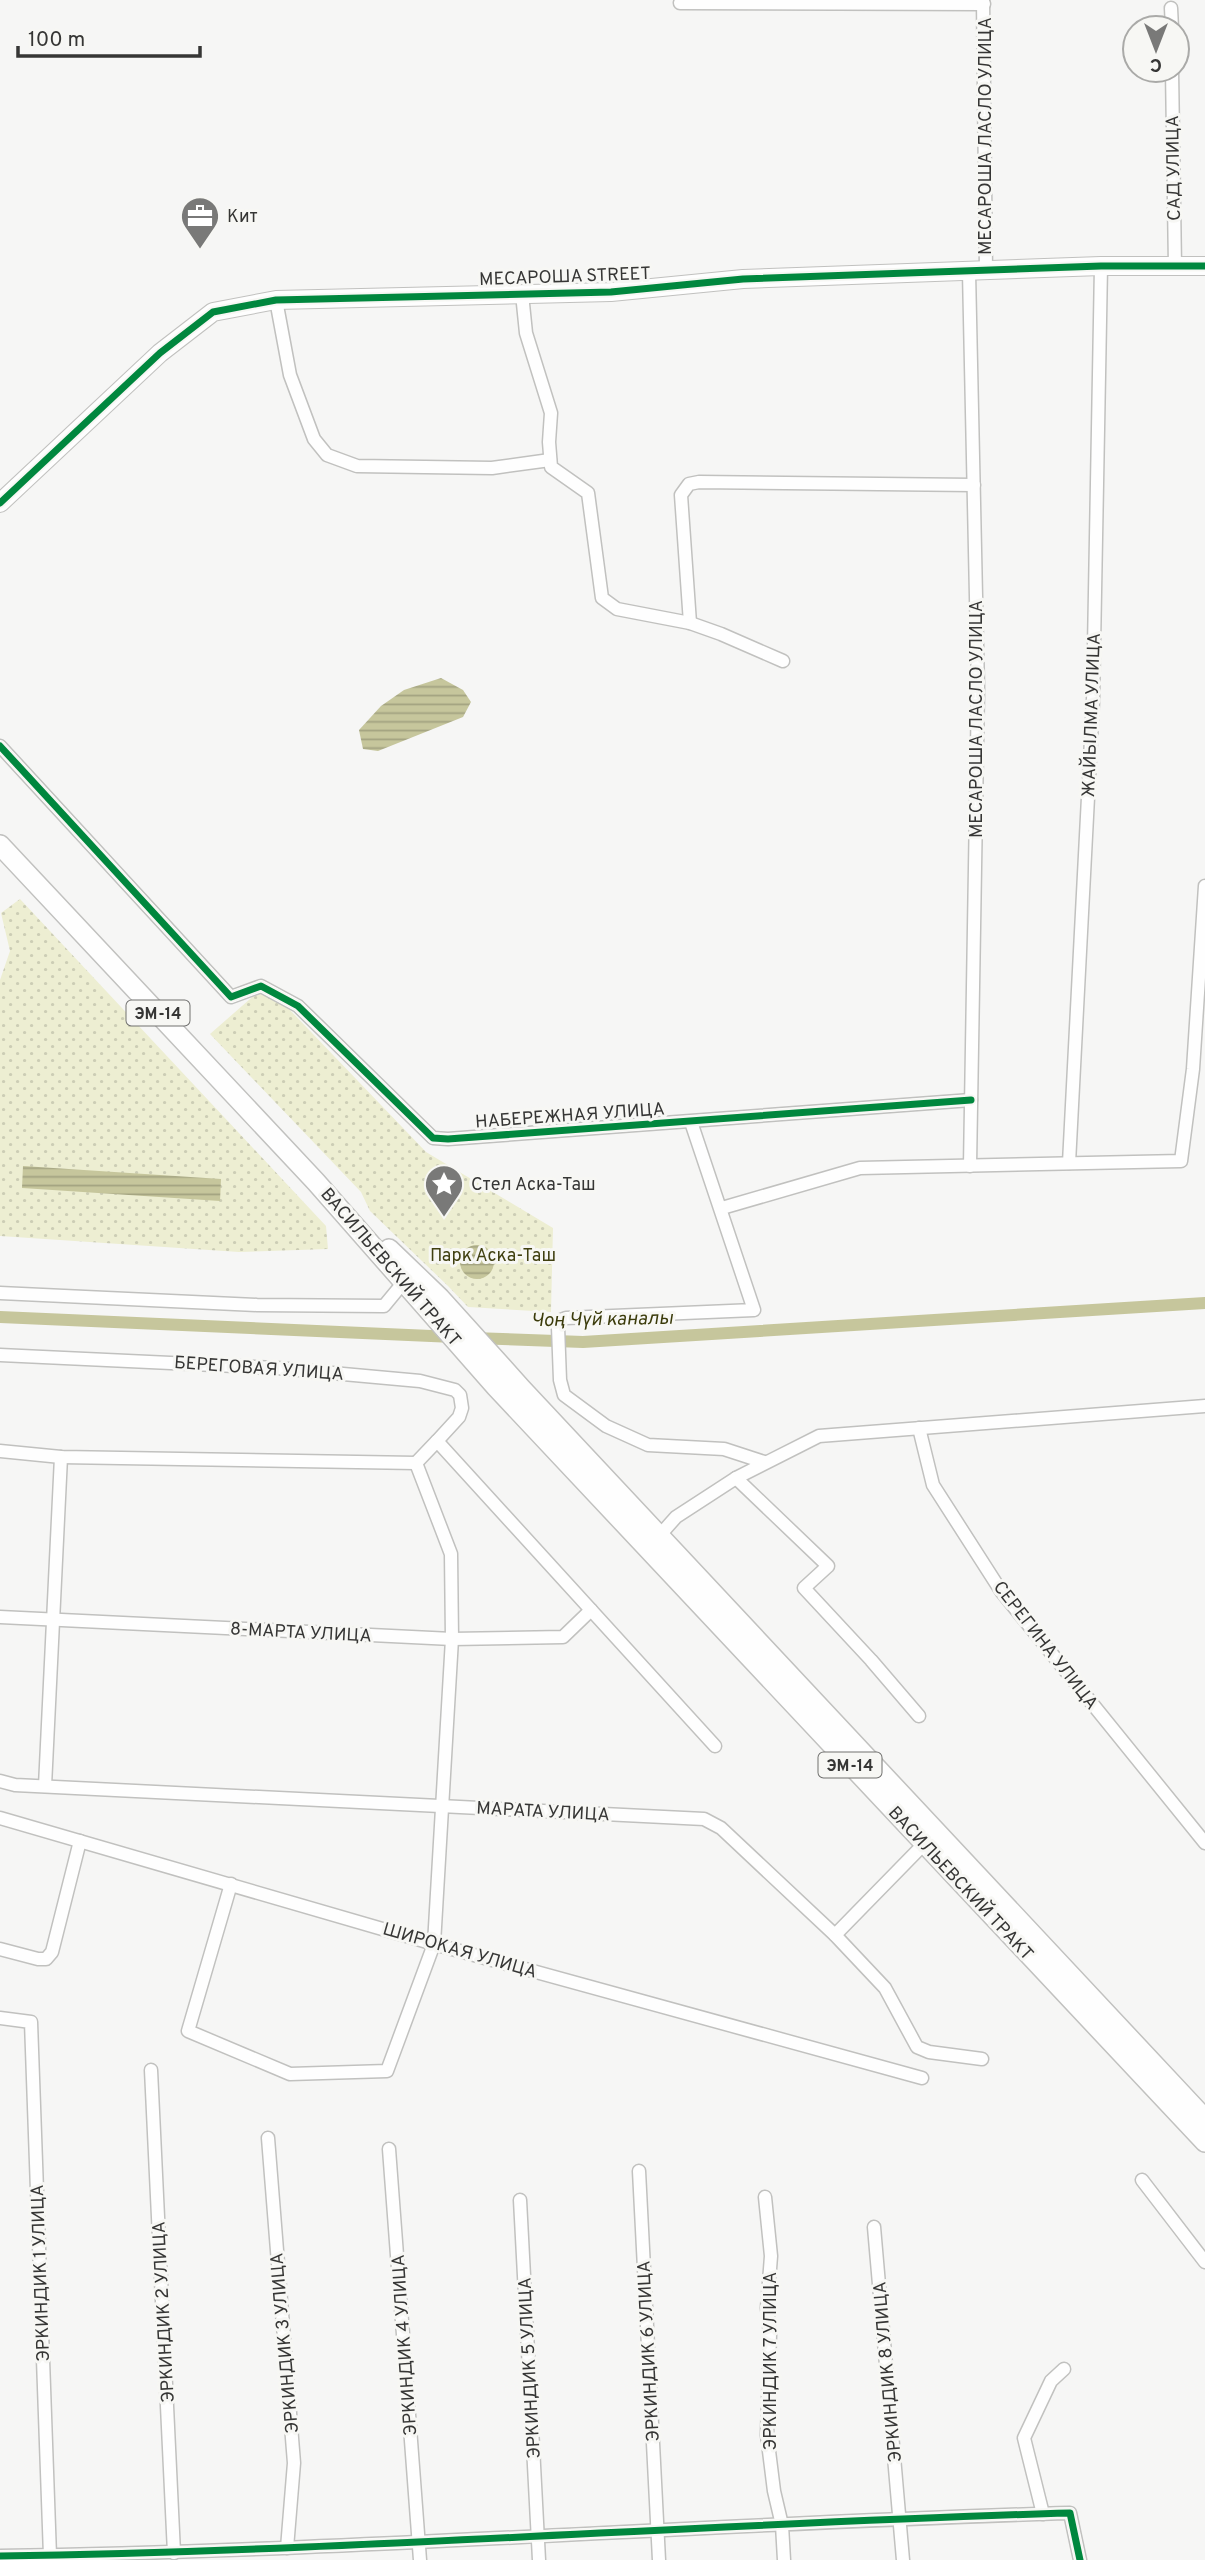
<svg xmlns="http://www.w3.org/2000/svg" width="1205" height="2560" viewBox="0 0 1205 2560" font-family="Overpass,sans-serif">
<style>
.grass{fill:url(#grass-dots)}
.water{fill:url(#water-rules)}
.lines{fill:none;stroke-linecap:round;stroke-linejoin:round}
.canal{stroke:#c6c69c;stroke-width:12}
.street-casing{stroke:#c1c1bf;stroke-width:15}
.secondary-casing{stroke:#c1c1bf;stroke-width:20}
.primary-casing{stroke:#c1c1bf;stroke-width:22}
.street{stroke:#fefefe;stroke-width:12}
.secondary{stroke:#fefefe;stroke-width:18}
.primary{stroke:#fefefe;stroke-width:19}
.cycleway-casing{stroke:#f7f7f4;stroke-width:11}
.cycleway{stroke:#00873e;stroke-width:7}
.labels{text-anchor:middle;stroke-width:6;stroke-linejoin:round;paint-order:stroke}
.shield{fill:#f7f7f4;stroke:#70706e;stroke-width:2}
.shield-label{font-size:16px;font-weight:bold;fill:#363635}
.street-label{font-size:18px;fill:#363635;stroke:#f7f7f4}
.poi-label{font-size:18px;fill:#363635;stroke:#f7f7f4;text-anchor:start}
.park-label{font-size:18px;fill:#404011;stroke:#f7f7f4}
.water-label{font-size:19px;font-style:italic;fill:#3b3b0b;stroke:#f7f7f4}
</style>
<defs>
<pattern id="grass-dots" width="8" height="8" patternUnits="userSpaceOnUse" patternTransform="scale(1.75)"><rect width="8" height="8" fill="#edeed2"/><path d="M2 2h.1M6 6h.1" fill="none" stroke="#cccdb5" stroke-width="1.8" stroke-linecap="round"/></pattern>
<pattern id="water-rules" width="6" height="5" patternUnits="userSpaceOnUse" patternTransform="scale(1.75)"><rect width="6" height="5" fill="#c6c69c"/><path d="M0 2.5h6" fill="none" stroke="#a2a280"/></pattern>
</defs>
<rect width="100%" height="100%" fill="#f6f6f5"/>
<!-- grass -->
<g class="grass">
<polygon points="20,899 326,1226 328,1249 239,1252 0,1236 0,980 10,951 1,913"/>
<polygon points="266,985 426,1152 553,1228 551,1312 468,1307 448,1286 370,1211 361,1192 210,1034"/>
</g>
<!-- water -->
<g class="water">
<polygon points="441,678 463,690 471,702 463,717 378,751 363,749 359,730 381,706 404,690"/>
<polygon points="23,1166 221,1179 220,1201 22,1188"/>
<circle cx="477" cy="1262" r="17"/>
</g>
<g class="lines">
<!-- canal -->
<g class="canal">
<polyline points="0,1317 454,1337"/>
<polyline points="472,1338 583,1342 1205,1303"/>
</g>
<!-- street casing -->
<g class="street-casing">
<g id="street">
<polyline points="983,0 986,272"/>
<polyline points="680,3 984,4"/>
<polyline points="1171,8 1172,28"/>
<polyline points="1172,70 1175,267"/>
<polyline points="969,272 978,689 970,1166"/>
<polyline points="522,294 526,333 551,413 549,442 551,467 588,493 602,598 617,609 690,623 721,634 783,661"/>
<polyline points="276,300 290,375 314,439 327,455 357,466 492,468 550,460"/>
<polyline points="690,623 681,495 689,484 699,482 974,485"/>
<polyline points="0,746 231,997 261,986 298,1006 433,1138 448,1139 971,1100"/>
<polyline points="691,1122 754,1310 566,1318 561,1320 558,1327 560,1380 564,1395 606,1426 648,1445 724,1449 764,1462"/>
<polyline points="1069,1163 1093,701 1101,266"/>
<polyline points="722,1208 860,1168 1181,1161 1193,1069 1205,886"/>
<polyline points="0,1293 257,1305 384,1306 403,1283"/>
<polyline points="0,1355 277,1368 420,1381 455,1390 460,1395 462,1408 459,1417 437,1441"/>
<polyline points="919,1428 933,1485 1001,1591 1205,1843"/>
<polyline points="0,1451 61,1457 416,1463"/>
<polyline points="416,1463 437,1441 715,1746"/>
<polyline points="736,1478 828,1566 804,1588 871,1660 919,1716"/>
<polyline points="660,1535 676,1517 736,1478 819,1436 1205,1406"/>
<polyline points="0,1617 452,1639 563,1637 591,1610"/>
<polyline points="0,1781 15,1785 704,1819 721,1828 835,1935 885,1988 917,2047 929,2052 982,2059"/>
<polyline points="45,1786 61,1457"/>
<polyline points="0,1818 434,1944 922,2078"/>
<polyline points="231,1884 188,2031 290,2074 387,2071 434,1944 452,1639 451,1554 416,1463"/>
<polyline points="835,1935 924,1844"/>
<polyline points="0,1949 38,1959 46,1959 52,1952 80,1841"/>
<polyline points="0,2018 31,2022 50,2556"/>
<polyline points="151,2070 174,2553"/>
<polyline points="268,2138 294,2463 287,2548"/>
<polyline points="389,2149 420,2560"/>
<polyline points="639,2171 659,2560"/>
<polyline points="1142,2180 1205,2262"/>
<polyline points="765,2197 771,2256 767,2308 770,2334 767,2435 774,2491 782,2525 784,2560"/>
<polyline points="520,2200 539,2560"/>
<polyline points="874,2227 903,2560"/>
<polyline points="1043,2514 1024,2438 1051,2381 1064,2369"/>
<path d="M 0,2556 C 357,2551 713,2523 1070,2513 L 1080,2560"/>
</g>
</g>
<!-- secondary casing -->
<g class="secondary-casing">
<polyline id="secondary" points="0,503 160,353 213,312 276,300 611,292 743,279 1101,266 1205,266"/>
</g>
<!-- primary casing -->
<g class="primary-casing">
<g id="primary">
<polyline points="0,845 316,1182 496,1387 1205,2142"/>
<polyline points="389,1249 440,1298 521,1388 1205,2119"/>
</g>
</g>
<!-- street -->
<use href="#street" class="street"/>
<!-- secondary -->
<use href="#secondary" class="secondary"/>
<!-- primary -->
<use href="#primary" class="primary"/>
<!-- cycleway casing -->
<g class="cycleway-casing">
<g id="cycleway">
<polyline points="0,503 160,353 213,312 276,300 611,292 743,279 1101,266 1205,266"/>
<polyline points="0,746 231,997 261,986 298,1006 433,1138 448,1139 971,1100"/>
<path d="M 0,2556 C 357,2551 713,2523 1070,2513 L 1080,2560"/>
</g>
</g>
<!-- cycleway -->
<use href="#cycleway" class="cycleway"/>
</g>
<!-- icons -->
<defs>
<g id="office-pin" transform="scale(2.0125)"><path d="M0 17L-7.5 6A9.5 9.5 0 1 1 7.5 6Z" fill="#797978" stroke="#f7f7f4"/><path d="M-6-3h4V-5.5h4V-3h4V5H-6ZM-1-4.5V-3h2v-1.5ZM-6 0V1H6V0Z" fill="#fff"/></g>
<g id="sight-pin" transform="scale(2.0125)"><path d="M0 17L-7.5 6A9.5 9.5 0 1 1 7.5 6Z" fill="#797978" stroke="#f7f7f4"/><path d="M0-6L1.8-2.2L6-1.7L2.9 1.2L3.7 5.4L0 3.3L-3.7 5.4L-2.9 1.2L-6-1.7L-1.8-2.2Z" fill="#fff"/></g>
</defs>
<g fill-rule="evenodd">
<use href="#office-pin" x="200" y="216"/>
<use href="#sight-pin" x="444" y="1184"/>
</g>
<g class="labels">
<!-- shield labels -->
<g class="shield">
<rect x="126.5" y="1000.5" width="63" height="25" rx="5"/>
<rect x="818.5" y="1752.5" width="63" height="25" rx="5"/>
</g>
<g class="shield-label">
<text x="158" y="1019">ЭМ-14</text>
<text x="850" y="1771">ЭМ-14</text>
</g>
<!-- street labels -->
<g class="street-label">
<text transform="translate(985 136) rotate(-90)" y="6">МЕСАРОША ЛАСЛО УЛИЦА</text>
<text transform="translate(1173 168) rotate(-91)" y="6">САД УЛИЦА</text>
<text transform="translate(565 276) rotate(-2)" y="6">МЕСАРОША STREET</text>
<text transform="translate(1091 715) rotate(-88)" y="6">ЖАЙЫЛМА УЛИЦА</text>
<text transform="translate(976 719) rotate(-90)" y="6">МЕСАРОША ЛАСЛО УЛИЦА</text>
<text transform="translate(570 1115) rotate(-4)" y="6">НАБЕРЕЖНАЯ УЛИЦА</text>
<text transform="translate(391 1267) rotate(49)" y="6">ВАСИЛЬЕВСКИЙ ТРАКТ</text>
<text transform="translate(259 1368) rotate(4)" y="6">БЕРЕГОВАЯ УЛИЦА</text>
<text transform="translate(301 1632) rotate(3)" y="6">8-МАРТА УЛИЦА</text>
<text transform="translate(1046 1645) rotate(52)" y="6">СЕРЕГИНА УЛИЦА</text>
<text transform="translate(543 1811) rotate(3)" y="6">МАРАТА УЛИЦА</text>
<text transform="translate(961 1883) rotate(47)" y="6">ВАСИЛЬЕВСКИЙ ТРАКТ</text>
<text transform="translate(460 1950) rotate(16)" y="6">ШИРОКАЯ УЛИЦА</text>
<text transform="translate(40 2273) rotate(-92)" y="6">ЭРКИНДИК 1 УЛИЦА</text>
<text transform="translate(163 2312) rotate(-93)" y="6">ЭРКИНДИК 2 УЛИЦА</text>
<text transform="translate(284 2343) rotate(-95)" y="6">ЭРКИНДИК 3 УЛИЦА</text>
<text transform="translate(404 2345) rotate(-94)" y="6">ЭРКИНДИК 4 УЛИЦА</text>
<text transform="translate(648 2351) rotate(-93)" y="6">ЭРКИНДИК 6 УЛИЦА</text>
<text transform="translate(770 2361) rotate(-90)" y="6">ЭРКИНДИК 7 УЛИЦА</text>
<text transform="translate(529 2368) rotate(-93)" y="6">ЭРКИНДИК 5 УЛИЦА</text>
<text transform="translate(887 2372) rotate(-95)" y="6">ЭРКИНДИК 8 УЛИЦА</text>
</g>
<!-- poi labels -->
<g class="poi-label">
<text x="227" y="222">Кит</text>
<text x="471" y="1190">Стел Аска-Таш</text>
</g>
<!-- park labels -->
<g class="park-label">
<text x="493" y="1261">Парк Аска-Таш</text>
</g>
<!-- water labels -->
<g class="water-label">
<text transform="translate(602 1318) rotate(-1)" y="7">Чоң Чүй каналы</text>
</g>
</g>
<!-- north arrow -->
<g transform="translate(1156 49) rotate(180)"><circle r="33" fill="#f7f7f4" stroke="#aaaaa8" stroke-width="2"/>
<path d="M0-5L12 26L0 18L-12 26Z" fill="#797978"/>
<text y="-10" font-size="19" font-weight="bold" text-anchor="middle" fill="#363635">С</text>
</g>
<!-- scale -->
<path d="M18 46v10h182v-10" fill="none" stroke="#363635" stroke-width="3.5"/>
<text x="28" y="46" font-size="21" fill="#363635" stroke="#f7f7f4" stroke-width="5" paint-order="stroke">100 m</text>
</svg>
